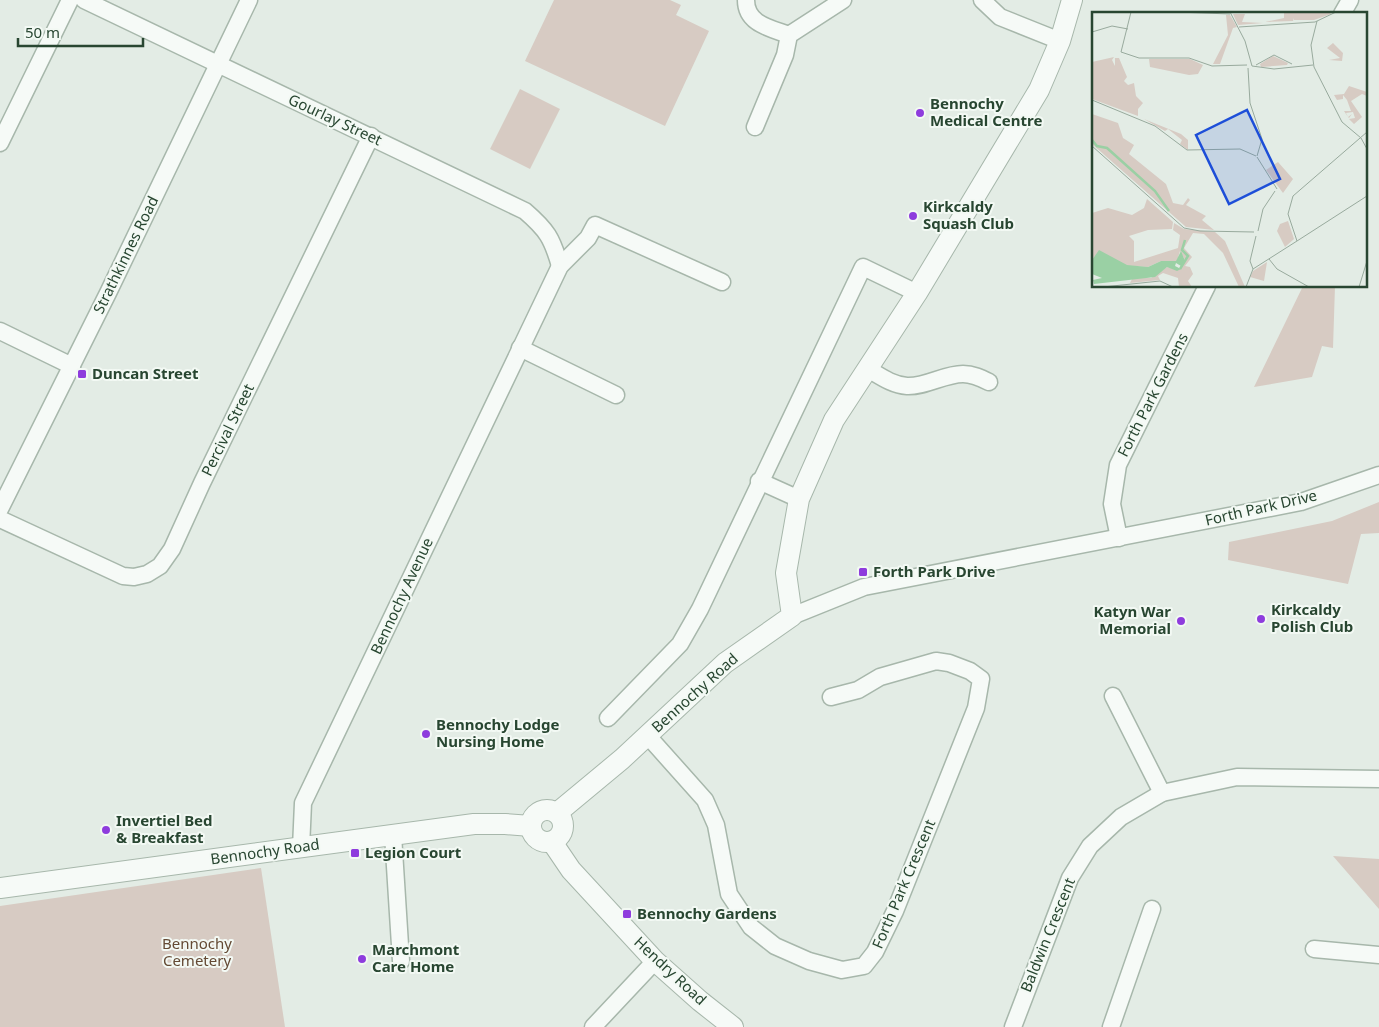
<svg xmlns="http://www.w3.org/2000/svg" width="1379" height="1027" viewBox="0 0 1379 1027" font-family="'Noto Sans',sans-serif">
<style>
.green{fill:#d7cbc3}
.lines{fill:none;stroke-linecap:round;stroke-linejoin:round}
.minor-casing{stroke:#a7b7ab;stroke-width:19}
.tertiary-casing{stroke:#a7b7ab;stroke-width:22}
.minor{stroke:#f6faf7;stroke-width:16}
.tertiary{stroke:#f6faf7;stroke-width:20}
.poi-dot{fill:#8e3cdd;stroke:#f3f9f4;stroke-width:2}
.labels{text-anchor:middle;stroke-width:4;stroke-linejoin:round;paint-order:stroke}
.poi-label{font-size:15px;font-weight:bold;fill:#284631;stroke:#f3f9f4;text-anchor:start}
.street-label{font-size:15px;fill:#284631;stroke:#f3f9f4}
.park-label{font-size:15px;fill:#644a34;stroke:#f3f9f4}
.inset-river{fill:none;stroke:#9ad0a4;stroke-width:2.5}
.inset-road{fill:none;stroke:#98aa9d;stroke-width:1}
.view{fill:#1d4ed8;fill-opacity:0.15;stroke:#1d4ed8;stroke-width:2.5}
.inset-edge{fill:none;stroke:#284631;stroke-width:2.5}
</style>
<rect width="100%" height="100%" fill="#e3ece5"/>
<!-- green -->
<g class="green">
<polygon points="554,0 670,0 681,5 676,15 709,31 665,126 525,61"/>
<polygon points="520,89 560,109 530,169 490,149"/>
<polygon points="1303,286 1335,286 1333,348 1322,346 1312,377 1254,387"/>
<polygon points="1379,502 1379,533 1361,534 1348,584 1228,560 1229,542 1332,521"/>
<polygon points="1333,856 1379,859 1379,909"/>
<polygon points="261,868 285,1027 0,1027 0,906"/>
</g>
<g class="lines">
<!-- minor casing -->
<g class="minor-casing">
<g id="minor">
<path d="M 84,0 L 525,211 C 547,230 552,238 560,266"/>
<path d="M 746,0 C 746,24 770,28 789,35"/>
<polyline points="982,0 1000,17 1060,41"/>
<polyline points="1342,14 1350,0"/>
<polyline points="755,127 785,55 789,35 843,0"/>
<polyline points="0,143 70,0"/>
<polyline points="0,331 72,366"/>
<polyline points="520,348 616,395"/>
<path d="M 868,369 C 880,376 892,385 907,386 C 926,387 944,374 963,374 C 973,374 981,378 989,382"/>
<polyline points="759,481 799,499"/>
<polyline points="0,509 108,293 249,0"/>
<polyline points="0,519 123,576 134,577 147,574 160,566 172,549 202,483 371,136"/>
<polyline points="1119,538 1112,504 1118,465 1207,286"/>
<polyline points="792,616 864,587 1301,502 1379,475"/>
<polyline points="1113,696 1162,793"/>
<polyline points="608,718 680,644 700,609 863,267 917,293"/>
<polyline points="647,735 705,800 716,825 729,894 751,927 775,946 809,961 842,970 864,966 875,952 895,911 976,708 981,679 970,671 949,663 936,661 880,677 858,690 831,697"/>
<polyline points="393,835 401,961"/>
<polyline points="301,848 303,803 560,266 588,238 595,225 722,282"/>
<polyline points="1314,949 1379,955"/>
<polyline points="593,1027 655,961"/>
<polyline points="1013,1027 1070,878 1090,846 1121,817 1162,793 1237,777 1379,779"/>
<polyline points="1111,1027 1152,909"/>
</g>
</g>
<!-- tertiary casing -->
<g class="tertiary-casing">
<g id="tertiary">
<circle cx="547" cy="826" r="16"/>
<polyline points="557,813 622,759 725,663 792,616 786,573 799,499 834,420 917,293 1039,90 1060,41 1072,0"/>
<polyline points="552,842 571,870 655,961 700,1001 733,1027"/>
<polyline points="0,888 474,824 505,824 531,826"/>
</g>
</g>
<!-- minor -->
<use href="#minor" class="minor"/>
<!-- tertiary -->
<use href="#tertiary" class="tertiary"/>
</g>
<!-- markers -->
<g class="poi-dot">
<circle cx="920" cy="113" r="5"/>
<circle cx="913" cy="216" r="5"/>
<rect x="77" y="369" width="10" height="10" rx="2.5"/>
<rect x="858" y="567" width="10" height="10" rx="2.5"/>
<circle cx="1261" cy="619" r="5"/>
<circle cx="1181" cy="621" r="5"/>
<circle cx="426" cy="734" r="5"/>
<circle cx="106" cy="830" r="5"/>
<rect x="350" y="848" width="10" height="10" rx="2.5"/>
<rect x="622" y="909" width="10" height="10" rx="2.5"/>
<circle cx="362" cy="959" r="5"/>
</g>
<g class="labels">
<!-- poi labels -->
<g class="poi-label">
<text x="930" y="109">Bennochy<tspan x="930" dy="17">Medical Centre</tspan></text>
<text x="923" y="212">Kirkcaldy<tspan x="923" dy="17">Squash Club</tspan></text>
<text x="92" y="379">Duncan Street</text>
<text x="873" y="577">Forth Park Drive</text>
<text x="1271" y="615">Kirkcaldy<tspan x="1271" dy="17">Polish Club</tspan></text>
<text x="1171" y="617" text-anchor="end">Katyn War<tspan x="1171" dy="17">Memorial</tspan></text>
<text x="436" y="730">Bennochy Lodge<tspan x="436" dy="17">Nursing Home</tspan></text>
<text x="116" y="826">Invertiel Bed<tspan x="116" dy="17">&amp; Breakfast</tspan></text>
<text x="365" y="858">Legion Court</text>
<text x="637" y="919">Bennochy Gardens</text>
<text x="372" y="955">Marchmont<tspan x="372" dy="17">Care Home</tspan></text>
</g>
<!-- street labels -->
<g class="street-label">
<text transform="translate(335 120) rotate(25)" y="5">Gourlay Street</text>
<text transform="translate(126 255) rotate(-64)" y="5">Strathkinnes Road</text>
<text transform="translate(1153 395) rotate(-63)" y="5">Forth Park Gardens</text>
<text transform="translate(228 430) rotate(-64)" y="5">Percival Street</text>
<text transform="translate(1261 508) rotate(-13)" y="5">Forth Park Drive</text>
<text transform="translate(402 596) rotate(-65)" y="5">Bennochy Avenue</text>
<text transform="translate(695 693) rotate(-42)" y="5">Bennochy Road</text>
<text transform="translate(265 852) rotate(-8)" y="5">Bennochy Road</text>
<text transform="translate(904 884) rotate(-67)" y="5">Forth Park Crescent</text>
<text transform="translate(1048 935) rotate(-68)" y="5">Baldwin Crescent</text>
<text transform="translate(670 971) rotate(43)" y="5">Hendry Road</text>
</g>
<!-- park labels -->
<g class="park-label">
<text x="197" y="949">Bennochy<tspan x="197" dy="17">Cemetery</tspan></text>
</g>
</g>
<!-- overview -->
<g transform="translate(1092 12)">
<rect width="275" height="275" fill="#e3ece5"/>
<path d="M 192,0 L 238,0 L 239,2 L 222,8 L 202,8 L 202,6 L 201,9 L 173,10 L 192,6 ZM 141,2 L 153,2 L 150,10 L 171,11 L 146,13 ZM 134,3 L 138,3 L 145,15 L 141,16 L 128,52 L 121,52 L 136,23 ZM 241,31 L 251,41 L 250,49 L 237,48 L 248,46 L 235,36 ZM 181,44 L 196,51 L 195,53 L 169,55 L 168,52 ZM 22,45 L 20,48 L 23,54 L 23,46 L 27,46 L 35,65 L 32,69 L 36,73 L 42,71 L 44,84 L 51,91 L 46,97 L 46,104 L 0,87 L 0,50 ZM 57,47 L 98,47 L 111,53 L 106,62 L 97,63 L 58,55 ZM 257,74 L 275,80 L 275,84 L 270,82 L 259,89 L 270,105 L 262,112 L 257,107 L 263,106 L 261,100 L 254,101 L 256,105 L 260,102 L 257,106 L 256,105 L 252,99 L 259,99 L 255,88 L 251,83 L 251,87 L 245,88 L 242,83 L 252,82 ZM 0,102 L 26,111 L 31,126 L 42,133 L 37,142 L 74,172 L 81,191 L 91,193 L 96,186 L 98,188 L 94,193 L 114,204 L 110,208 L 122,218 L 94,215 L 0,132 ZM 52,107 L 89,122 L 96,128 L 96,138 L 88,132 L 90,128 L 76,117 L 73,119 ZM 186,150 L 201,167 L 191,181 L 174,158 ZM 55,187 L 81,210 L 80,217 L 56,218 L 37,224 L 42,229 L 42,250 L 86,236 L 88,223 L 81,218 L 82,211 L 92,217 L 123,220 L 133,229 L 153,275 L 147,275 L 131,241 L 112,222 L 101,221 L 92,236 L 100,245 L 93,254 L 98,255 L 101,262 L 96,269 L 100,275 L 87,275 L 86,266 L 71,261 L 66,264 L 68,268 L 38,271 L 41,265 L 59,266 L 75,255 L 88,257 L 93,248 L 88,239 L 85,249 L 69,249 L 56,255 L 35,254 L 7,239 L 0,248 L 0,201 L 16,196 L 40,203 L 52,196 ZM 196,209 L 202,227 L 193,235 L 185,219 L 188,212 ZM 175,250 L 172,269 L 158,265 L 161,259 Z" fill="#d7cbc3"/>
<path d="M 7,238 L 35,253 L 56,255 L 69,249 L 84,249 L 89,239 L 93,249 L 89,254 L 84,251 L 83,254 L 89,257 L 85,259 L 75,255 L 63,265 L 2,272 L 1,268 L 10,266 L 0,262 L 0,248 Z" fill="#9ad0a4"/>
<path class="inset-river" d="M 0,128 L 5,134 L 15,136 L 63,179 L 77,199M 88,257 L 96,244 L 90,238 L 93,228"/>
<path class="inset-road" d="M 39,0 L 29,40 L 47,46 L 97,46 L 120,54 L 155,53M 85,0 L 138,2M 138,0 L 153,29 L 160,54M 225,9 L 219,33 L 222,55 L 250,110 L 269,126 L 275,137M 147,15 L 223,10 L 244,0M 0,20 L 20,14 L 36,17M 164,53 L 182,43 L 200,52M 160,54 L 182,57 L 221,53M 156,56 L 158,91 L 170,127 L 165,144M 0,88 L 63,114 L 95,138 L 148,137 L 164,144M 0,134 L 92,216 L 108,219 L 162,220M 165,145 L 185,177M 166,219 L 171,197 L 183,179M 205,229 L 275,184M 177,247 L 185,257 L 217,275M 161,257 L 158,249 L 164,224M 11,275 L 68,269 L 81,275M 154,275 L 161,257 L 205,229 L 196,202 L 201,184 L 275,120M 267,275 L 275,249"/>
<path class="view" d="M 155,98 L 188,167 L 137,192 L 104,123 Z"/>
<rect width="275" height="275" class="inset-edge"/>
</g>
<!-- scale -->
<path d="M18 38v8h125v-8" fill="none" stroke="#284631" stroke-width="2.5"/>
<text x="25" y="38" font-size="15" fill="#284631" stroke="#f3f9f4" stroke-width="4" paint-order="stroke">50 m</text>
</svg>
